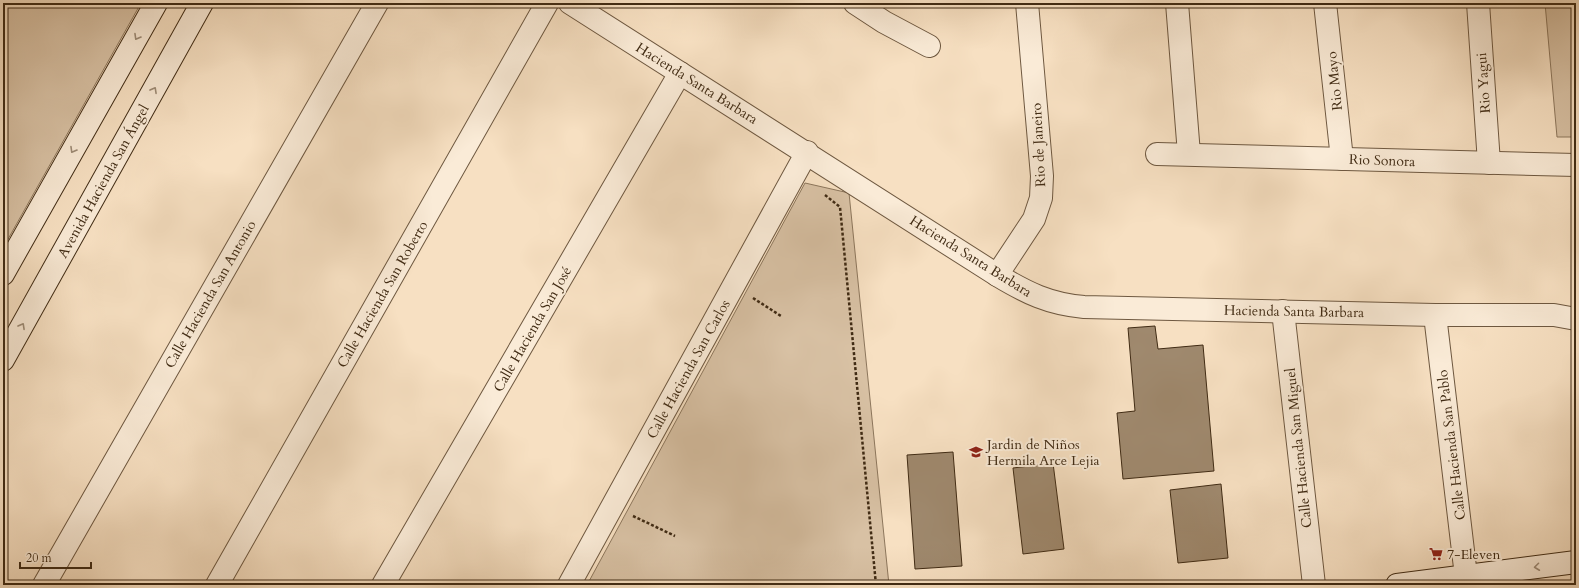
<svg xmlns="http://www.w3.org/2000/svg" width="1579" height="588" viewBox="0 0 1579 588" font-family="Cardo,serif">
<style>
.green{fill:#d8c1a4;stroke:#8c765c}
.building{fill:#9f896e;stroke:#402b14}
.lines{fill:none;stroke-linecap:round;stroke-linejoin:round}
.street-casing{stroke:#6e5840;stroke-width:24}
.secondary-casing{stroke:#402b14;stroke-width:24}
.path{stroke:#402b14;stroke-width:2.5;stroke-dasharray:3 2;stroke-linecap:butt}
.street{stroke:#faebd7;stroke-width:22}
.secondary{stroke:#faebd7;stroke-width:22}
.oneway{stroke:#9d8b76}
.labels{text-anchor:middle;stroke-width:4;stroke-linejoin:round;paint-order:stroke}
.street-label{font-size:14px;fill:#402b14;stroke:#faebd7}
.poi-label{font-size:14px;fill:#402b14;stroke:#faebd7;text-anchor:start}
</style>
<rect width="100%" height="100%" fill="#f7e0c2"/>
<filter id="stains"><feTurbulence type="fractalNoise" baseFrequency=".005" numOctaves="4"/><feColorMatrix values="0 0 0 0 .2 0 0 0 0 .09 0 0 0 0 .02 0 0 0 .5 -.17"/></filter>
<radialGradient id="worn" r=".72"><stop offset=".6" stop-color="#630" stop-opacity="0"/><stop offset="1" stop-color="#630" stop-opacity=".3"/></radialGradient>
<!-- green -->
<g class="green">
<polygon points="3,3 141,3 3,248"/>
<polygon points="1545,3 1576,3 1576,137 1557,137"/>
<polygon points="805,183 849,193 889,585 587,585"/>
</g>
<!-- building -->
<g class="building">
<polygon points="1155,326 1158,349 1203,345 1214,471 1123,479 1117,413 1135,411 1128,328"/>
<polygon points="953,452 962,566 915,569 907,455"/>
<polygon points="1053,463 1064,549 1023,554 1013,468"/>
<polygon points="1221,484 1228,558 1178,563 1170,490"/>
</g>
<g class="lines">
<!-- street casing -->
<g class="street-casing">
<g id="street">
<path d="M 570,3 L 997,275 C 1027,293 1049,304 1084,307 L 1435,315 L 1554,315 L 1576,319"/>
<polyline points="855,3 884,22 929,46"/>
<polyline points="1177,3 1189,154"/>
<polyline points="1325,3 1342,159"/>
<polyline points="1478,3 1489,163"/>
<polyline points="1157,154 1576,165"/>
<polyline points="997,275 1034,219 1041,198 1042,176 1027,3"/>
<polyline points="1283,311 1314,585"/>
<polyline points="1435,315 1466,576"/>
<polyline points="44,585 377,3"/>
<polyline points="217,585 547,3"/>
<polyline points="383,585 680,73"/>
<polyline points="569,585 807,152"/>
</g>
</g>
<!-- secondary casing -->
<g class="secondary-casing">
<g id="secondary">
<polyline points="3,274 156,3"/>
<polyline points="3,360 202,3"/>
<polyline points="1397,585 1576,562"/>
</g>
</g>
<!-- path -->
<g class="path">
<polyline points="825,195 840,207 876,585"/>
<polyline points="753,298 781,316"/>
<polyline points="633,516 675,536"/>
</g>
<!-- street -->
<use href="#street" class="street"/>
<!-- secondary -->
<use href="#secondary" class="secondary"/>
</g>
<!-- one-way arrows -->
<defs><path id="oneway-chevron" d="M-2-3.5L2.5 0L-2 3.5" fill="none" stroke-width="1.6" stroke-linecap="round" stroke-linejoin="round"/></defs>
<g class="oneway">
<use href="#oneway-chevron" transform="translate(137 37) rotate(120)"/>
<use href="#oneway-chevron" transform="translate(154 90) rotate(-61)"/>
<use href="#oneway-chevron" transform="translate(73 150) rotate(120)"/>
<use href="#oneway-chevron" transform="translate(22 326) rotate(-61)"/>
<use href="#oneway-chevron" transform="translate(1537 567) rotate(173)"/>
</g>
<!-- icons -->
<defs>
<g id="school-bare" transform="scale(1.08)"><path d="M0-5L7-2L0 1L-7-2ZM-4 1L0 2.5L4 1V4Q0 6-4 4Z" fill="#8f2418" stroke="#faebd7" stroke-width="2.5" paint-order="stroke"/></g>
<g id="supermarket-bare" transform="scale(1.08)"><path d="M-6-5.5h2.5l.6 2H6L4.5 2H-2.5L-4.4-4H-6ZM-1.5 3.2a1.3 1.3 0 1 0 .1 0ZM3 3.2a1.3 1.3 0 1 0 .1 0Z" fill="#8f2418" stroke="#faebd7" stroke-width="2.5" paint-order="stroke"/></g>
</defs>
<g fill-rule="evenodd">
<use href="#school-bare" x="976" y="452"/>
<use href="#supermarket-bare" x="1436" y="554"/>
</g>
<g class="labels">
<!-- street labels -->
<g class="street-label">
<text transform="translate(1334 81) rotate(-96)" y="5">Rio Mayo</text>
<text transform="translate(697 83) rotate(32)" y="5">Hacienda Santa Barbara</text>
<text transform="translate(1483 83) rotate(-94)" y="5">Rio Yagui</text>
<text transform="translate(1038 145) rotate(-93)" y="5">Rio de Janeiro</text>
<text transform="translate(1382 160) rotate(2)" y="5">Rio Sonora</text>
<text transform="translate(103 181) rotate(-61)" y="5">Avenida Hacienda San Ángel</text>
<text transform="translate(971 256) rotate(32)" y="5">Hacienda Santa Barbara</text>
<text transform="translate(210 294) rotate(-60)" y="5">Calle Hacienda San Antonio</text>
<text transform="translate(382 294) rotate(-60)" y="5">Calle Hacienda San Roberto</text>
<text transform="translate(1294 311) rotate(1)" y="5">Hacienda Santa Barbara</text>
<text transform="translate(532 329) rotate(-60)" y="5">Calle Hacienda San José</text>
<text transform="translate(688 369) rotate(-61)" y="5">Calle Hacienda San Carlos</text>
<text transform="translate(1451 445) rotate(-97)" y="5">Calle Hacienda San Pablo</text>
<text transform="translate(1298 448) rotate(-96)" y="5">Calle Hacienda San Miguel</text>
</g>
<!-- poi labels -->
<g class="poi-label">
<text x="987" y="449">Jardin de Niños<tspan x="987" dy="16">Hermila Arce Lejia</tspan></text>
<text x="1447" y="559">7-Eleven</text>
</g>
</g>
<!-- margin -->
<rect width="1579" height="588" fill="none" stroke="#f7e0c2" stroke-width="16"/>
<rect x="4" y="4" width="1571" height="580" fill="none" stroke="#402b14" stroke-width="2"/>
<rect x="8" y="8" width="1563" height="572" fill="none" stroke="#402b14"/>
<!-- scale -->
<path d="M20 562v6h71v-6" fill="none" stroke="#402b14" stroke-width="2"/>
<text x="26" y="562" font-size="12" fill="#402b14" stroke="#faebd7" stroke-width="3" paint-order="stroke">20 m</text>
<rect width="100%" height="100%" filter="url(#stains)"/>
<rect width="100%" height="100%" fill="url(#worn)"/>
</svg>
